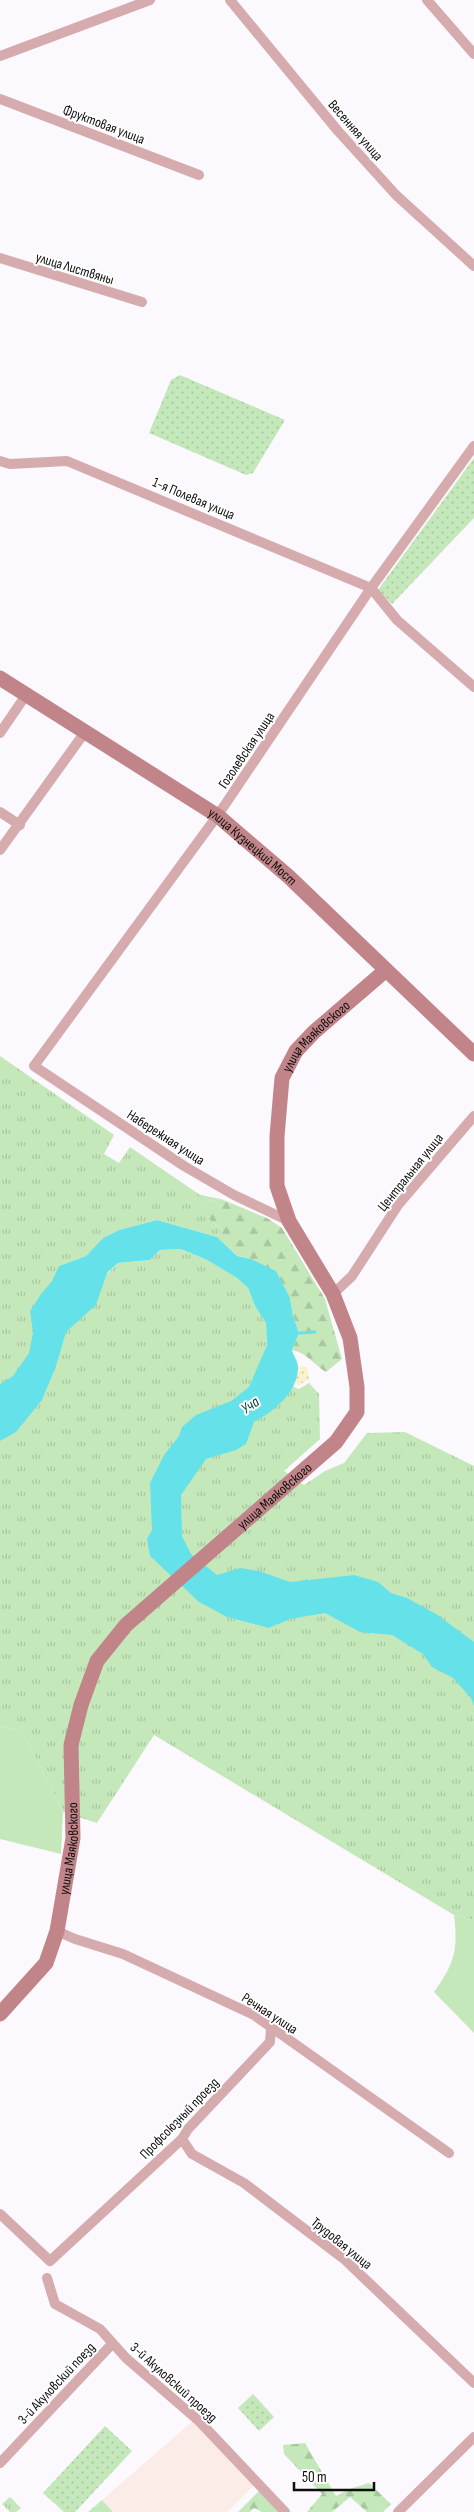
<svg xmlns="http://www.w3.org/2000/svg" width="474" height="2512" viewBox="0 0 474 2512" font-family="'Sofia Sans Condensed',sans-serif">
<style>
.education{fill:#fcece8}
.grass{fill:url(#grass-tufts)}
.forest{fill:url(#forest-firs)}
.sand{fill:url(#sand-dots)}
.park{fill:url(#park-dots)}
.garden{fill:#c5e8bb}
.water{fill:#65e2e9}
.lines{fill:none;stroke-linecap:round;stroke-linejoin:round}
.stream{stroke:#65e2e9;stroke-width:3}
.street{stroke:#d6abad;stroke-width:10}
.secondary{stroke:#c18488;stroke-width:15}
.labels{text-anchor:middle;stroke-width:4;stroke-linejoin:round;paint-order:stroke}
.street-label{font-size:14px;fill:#0e0e0f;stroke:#fff}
.water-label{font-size:15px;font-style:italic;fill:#074346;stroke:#fff}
</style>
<defs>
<pattern id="grass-tufts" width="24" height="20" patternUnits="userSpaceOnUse" patternTransform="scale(1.25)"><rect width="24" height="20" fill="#c5e8bb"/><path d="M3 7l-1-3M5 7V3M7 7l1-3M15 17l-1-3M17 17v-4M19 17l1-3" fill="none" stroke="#a8c6a0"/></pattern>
<pattern id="forest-firs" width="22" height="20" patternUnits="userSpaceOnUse" patternTransform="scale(1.25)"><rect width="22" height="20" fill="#c5e8bb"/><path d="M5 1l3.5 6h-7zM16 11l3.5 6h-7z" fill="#a8c6a0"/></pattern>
<pattern id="sand-dots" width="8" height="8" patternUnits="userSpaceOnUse" patternTransform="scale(1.25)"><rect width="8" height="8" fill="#fbf1cb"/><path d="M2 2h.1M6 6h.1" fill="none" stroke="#d6cdad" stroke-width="1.8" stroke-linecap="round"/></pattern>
<pattern id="park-dots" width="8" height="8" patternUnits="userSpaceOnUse" patternTransform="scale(1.25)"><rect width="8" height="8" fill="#c5e8bb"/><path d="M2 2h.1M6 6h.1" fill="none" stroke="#a8c6a0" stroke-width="1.8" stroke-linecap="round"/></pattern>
</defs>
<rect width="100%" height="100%" fill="#fbf9fd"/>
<!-- education -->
<polygon class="education" points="193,2421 254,2485 227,2512 113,2512 102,2500"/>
<!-- grass -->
<g class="grass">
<polygon points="0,1056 114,1135 104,1154 119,1163 130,1147 200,1195 221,1199 205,1202 212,1222 221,1228 217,1237 157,1220 119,1230 103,1238 86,1256 59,1266 108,1273 118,1263 150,1260 160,1250 181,1249 207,1260 237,1278 248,1288 255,1306 266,1323 267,1345 257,1371 299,1389 309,1383 319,1394 320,1439 284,1471 304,1485 325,1471 344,1463 367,1433 405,1432 474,1466 474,1920 454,1915 154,1735 97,1823 63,1812 22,1731 0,1726"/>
<polygon points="10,2497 21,2508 16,2512 10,2512 2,2504"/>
</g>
<!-- forest -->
<g class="forest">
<path d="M 221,1199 L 267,1218 L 282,1228 L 325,1299 L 342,1359 L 326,1372 C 312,1363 308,1354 292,1350 L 299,1333 L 293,1316 L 290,1298 L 251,1259 L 237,1256 L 217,1237 L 221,1228 L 212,1222 L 202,1211 L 205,1202 Z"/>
<polygon points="305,2443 336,2496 349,2489 369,2483 391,2504 383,2512 367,2512 350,2497 332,2512 307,2512 322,2494 284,2454 283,2445"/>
<polygon points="260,2490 281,2512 262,2512 254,2508 250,2512 238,2512"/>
<polygon points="102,2500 113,2512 88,2512"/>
</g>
<!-- sand -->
<path class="sand" d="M 303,1366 L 307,1368 L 309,1379 L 298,1386 C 293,1380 297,1374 299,1367 Z"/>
<!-- park -->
<g class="park">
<polygon points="180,375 285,420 253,473 246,475 149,433 171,380"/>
<polygon points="474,458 474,518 392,604 378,590"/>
<polygon points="253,2394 274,2417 259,2431 238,2408"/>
<polygon points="105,2426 132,2451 75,2512 64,2512 43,2493"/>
</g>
<!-- garden -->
<g class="garden">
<polygon points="0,1726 22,1731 63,1812 61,1854 0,1839"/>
<path d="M 454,1915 L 474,1920 L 474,2033 L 434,1992 C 455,1963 458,1950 454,1915 Z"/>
</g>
<!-- water -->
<path class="water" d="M 157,1220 L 217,1237 L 237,1256 L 251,1259 L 276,1271 L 290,1298 L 293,1316 L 299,1333 L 292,1350 C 293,1355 299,1363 298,1369 C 297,1393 273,1412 254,1422 L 246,1444 L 236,1450 L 206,1459 L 181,1495 L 182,1536 L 191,1554 L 217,1575 L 240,1568 L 259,1571 L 290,1582 L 354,1575 L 378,1582 L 391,1593 L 407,1598 L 436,1614 L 474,1642 L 474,1706 L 471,1698 L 453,1678 L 432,1667 L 423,1654 L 392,1635 L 360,1632 L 325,1613 L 290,1619 L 269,1628 L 227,1617 L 199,1602 L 150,1556 L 147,1539 L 152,1530 L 150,1483 L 164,1455 L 179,1436 L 182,1427 L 196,1415 L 231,1401 L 249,1387 L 267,1345 L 266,1323 L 255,1306 L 248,1288 L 237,1278 L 207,1260 L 181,1249 L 160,1250 L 150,1260 L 118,1263 L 107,1273 L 96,1305 L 66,1332 L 56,1366 L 42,1400 L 16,1432 L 0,1441 L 0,1384 L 13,1376 L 29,1353 L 33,1333 L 30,1311 L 41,1294 L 52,1281 L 59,1266 L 86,1256 L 103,1238 L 119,1230 Z"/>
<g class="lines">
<!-- stream -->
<polyline class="stream" points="299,1333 315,1332"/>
<!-- street -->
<g class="street">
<polyline points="230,0 338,131 396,195 474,266"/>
<polyline points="427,0 474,54"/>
<polyline points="0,56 150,0"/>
<polyline points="0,99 199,175"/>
<polyline points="0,258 142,302"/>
<polyline points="0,461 10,464 67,461 371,588 397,620 474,687"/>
<polyline points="0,733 26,695"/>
<polyline points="0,812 20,825"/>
<polyline points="0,850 85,732"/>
<polyline points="289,1221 234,1195 184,1166 34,1066 220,812 371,588 474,446"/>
<polyline points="333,1294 352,1276 398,1205 474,1116"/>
<polyline points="57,1931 75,1939 123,1954 254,2015 449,2153"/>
<polyline points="182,2139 192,2154 244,2183 344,2259 474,2383"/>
<polyline points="0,2214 50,2261 182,2139 188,2129 270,2042 271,2028"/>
<polyline points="47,2278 55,2304 100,2329 126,2358 199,2421 285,2512"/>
<polyline points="0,2463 112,2344"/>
<polyline points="398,2512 474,2437"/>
</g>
<!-- secondary -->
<g class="secondary">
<path id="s1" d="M 0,678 L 218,816 L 288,876 L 474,1054"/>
<path id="s2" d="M 0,2014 L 46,1963 L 57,1931 L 73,1838 L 71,1745 L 81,1705 L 97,1661 L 126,1625 L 336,1442 L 357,1412 L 357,1387 L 350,1338 L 333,1294 L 289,1221 L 277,1186 L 277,1136 L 282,1078 L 296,1051 L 314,1032 L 386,970"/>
</g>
</g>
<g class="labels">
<!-- street labels -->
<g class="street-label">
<text transform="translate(104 124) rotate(21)" y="5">Фруктовая улица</text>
<text transform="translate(356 130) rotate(49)" y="5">Весенняя улица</text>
<text transform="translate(75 268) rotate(17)" y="5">улица Листвяны</text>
<text transform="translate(194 498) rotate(23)" y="5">1-я Полевая улица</text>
<text transform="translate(246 750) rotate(-56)" y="5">Гоголевская улица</text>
<text dy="5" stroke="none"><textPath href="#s1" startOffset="304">улица Кузнецкий Мост</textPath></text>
<text dy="5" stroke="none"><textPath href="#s2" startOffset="1146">улица Маяковского</textPath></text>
<text transform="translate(166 1137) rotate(33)" y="5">Набережная улица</text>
<text transform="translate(410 1172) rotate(-51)" y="5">Центральная улица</text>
<text dy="5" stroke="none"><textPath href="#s2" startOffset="621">улица Маяковского</textPath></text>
<text dy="5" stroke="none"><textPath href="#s2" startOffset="186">улица Маяковского</textPath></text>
<text transform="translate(270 2013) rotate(33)" y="5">Речная улица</text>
<text transform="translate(179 2118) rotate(-46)" y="5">Профсоюзный проезд</text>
<text transform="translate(342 2243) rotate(39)" y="5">Трудовая улица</text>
<text transform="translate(174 2382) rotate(42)" y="5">3-й Акуловский проезд</text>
<text transform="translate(56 2383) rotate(-47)" y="5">3-й Акуловский поезд</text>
</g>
<!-- water labels -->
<g class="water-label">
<text transform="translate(250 1405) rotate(-35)" y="5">Уча</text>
</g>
</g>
<!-- scale -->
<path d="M294 2482v8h80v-8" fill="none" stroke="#0e0e0f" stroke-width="2.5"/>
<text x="302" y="2482" font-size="15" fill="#0e0e0f" stroke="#ffffff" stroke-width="4" paint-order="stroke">50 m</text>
</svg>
